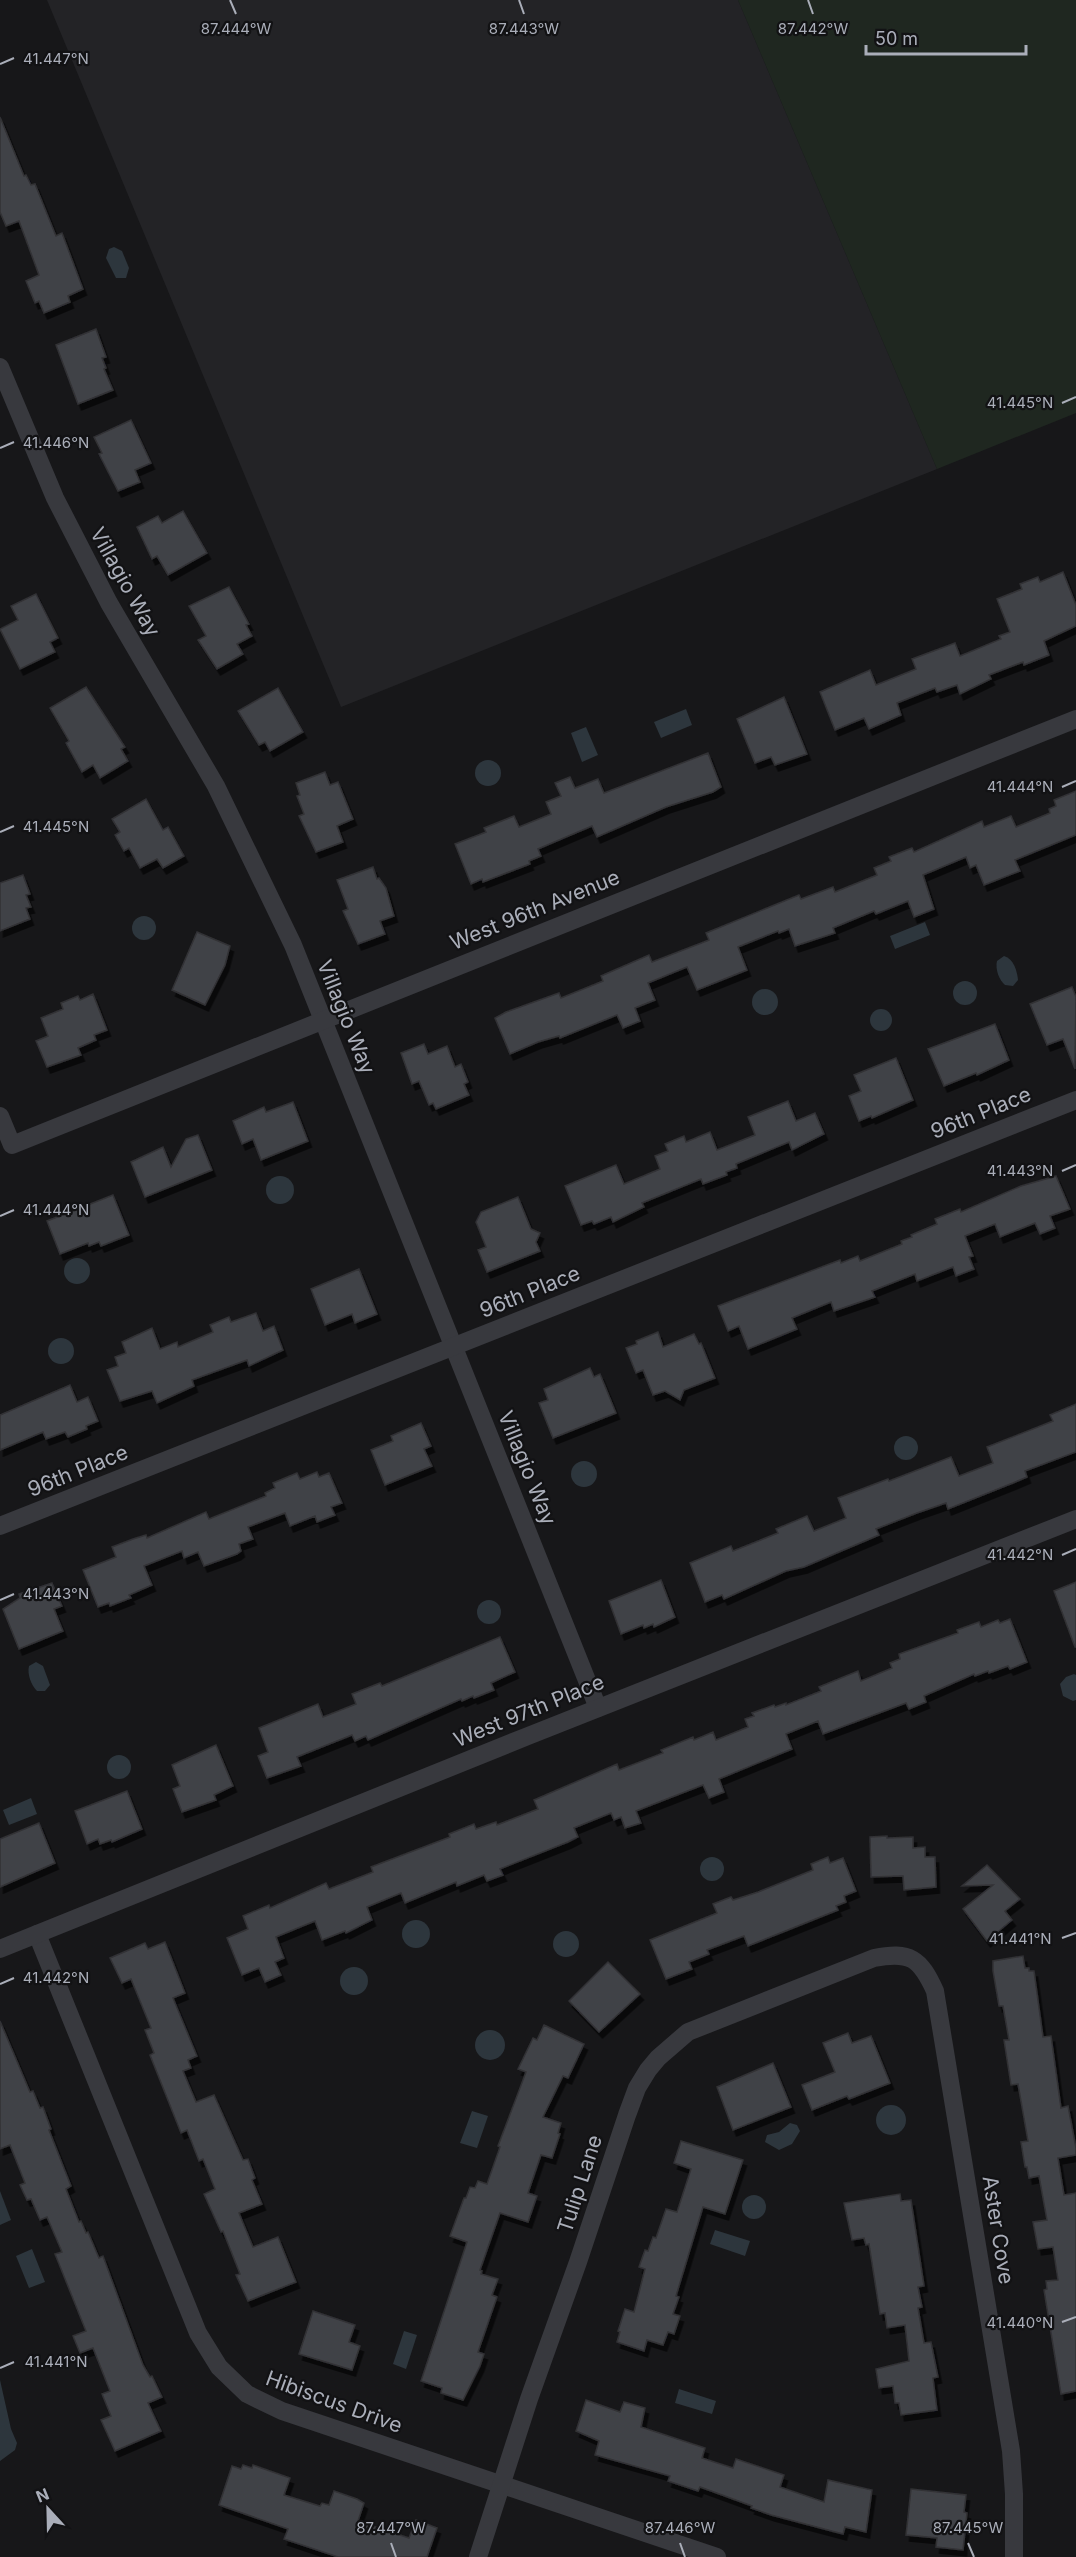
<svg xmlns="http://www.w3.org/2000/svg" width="1076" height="2557" viewBox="0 0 1076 2557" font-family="Inter,sans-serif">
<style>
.built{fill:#232326}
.green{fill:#1f2720}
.water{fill:#2d363d}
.building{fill:#414246;stroke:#313135;stroke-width:1.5;filter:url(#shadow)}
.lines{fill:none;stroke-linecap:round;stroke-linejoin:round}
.minor{stroke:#38393e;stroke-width:18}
.ticks{fill:none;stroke:#aaaeb9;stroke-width:2}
.labels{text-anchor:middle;stroke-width:4.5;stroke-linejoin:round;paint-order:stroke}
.street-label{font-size:21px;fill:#aaaeb9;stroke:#121214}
.ticks-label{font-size:15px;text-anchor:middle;fill:#aaaeb9;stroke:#121214;stroke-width:4.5;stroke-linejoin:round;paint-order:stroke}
</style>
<defs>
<filter id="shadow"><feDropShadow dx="3.5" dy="6" stdDeviation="0" flood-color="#0009"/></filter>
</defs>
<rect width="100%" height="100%" fill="#171719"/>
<!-- built -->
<polygon class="built" points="47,0 738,0 937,469 341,707"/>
<!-- green -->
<polygon class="green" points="738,0 1076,0 1076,413 937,469"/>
<!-- water -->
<g class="water">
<polygon points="114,247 122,251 129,268 126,278 116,278 106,258 109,249"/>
<polygon points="686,709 692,725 661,738 654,722"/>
<polygon points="586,727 598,755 582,762 571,733"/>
<circle cx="488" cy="773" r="13"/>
<circle cx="144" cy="928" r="12"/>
<polygon points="925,922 930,935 895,949 890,936"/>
<path d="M 1004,956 C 1014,959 1017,971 1018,980 L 1013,986 L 1005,985 C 999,980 995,969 997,961 Z"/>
<circle cx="965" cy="993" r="12"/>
<circle cx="765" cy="1002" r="13"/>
<circle cx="881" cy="1020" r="11"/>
<circle cx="280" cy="1190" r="14"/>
<circle cx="77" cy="1271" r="13"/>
<circle cx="61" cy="1351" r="13"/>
<circle cx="906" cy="1448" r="12"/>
<circle cx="584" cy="1474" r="13"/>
<circle cx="489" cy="1612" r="12"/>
<path d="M 36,1662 L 43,1666 L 50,1685 L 45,1691 L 37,1691 C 31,1685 27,1674 29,1666 Z"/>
<polygon points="1074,1674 1076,1675 1076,1700 1073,1701 1063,1696 1060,1684 1066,1677"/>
<circle cx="119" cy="1767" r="12"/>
<polygon points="31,1798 37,1814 9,1825 3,1810"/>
<circle cx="712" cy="1869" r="12"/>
<circle cx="416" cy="1934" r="14"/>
<circle cx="566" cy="1944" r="13"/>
<circle cx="354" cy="1981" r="14"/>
<circle cx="490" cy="2045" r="15"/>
<circle cx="891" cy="2120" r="15"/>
<polygon points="472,2111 488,2116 477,2148 460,2143"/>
<polygon points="790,2123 797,2125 800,2131 792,2144 779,2150 765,2142 767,2135 779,2132"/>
<polygon points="0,2191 11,2220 0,2225"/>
<circle cx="754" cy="2207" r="12"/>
<polygon points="715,2230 750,2241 745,2256 710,2244"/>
<polygon points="32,2249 45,2282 29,2288 16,2256"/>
<polygon points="404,2331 417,2335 406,2369 393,2364"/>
<polygon points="0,2380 11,2429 17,2443 15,2450 0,2461"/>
<polygon points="679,2389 716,2401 712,2414 675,2403"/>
</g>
<!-- building -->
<g class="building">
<polygon points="0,117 24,176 26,175 31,185 35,184 56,236 62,233 83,289 68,296 70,302 44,313 39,301 35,303 26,281 39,275 19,221 6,226 0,212"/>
<polygon points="96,329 106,357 102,358 106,368 104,369 113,390 78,404 56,345"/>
<polygon points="131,420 151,463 135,470 140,482 118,491 99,454 102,453 94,437"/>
<polygon points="183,511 207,553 168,575 157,556 152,559 137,527 158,516 162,523"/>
<polygon points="1063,572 1076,605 1076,626 1044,641 1049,655 1024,665 1023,662 989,675 991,679 960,694 957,685 937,692 935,688 897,703 901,715 869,729 864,718 835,730 820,692 870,670 876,685 916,669 912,659 955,643 960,656 1001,639 999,636 1010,632 997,599 1022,589 1020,584 1038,577 1040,582"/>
<polygon points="229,587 249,624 246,625 252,636 237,644 243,654 217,669 198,640 206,636 189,606"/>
<polygon points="36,594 58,638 50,642 55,652 20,669 0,629 18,620 11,606"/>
<polygon points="86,687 125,747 121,749 128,761 100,778 93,765 82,772 66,743 69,741 50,708"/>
<polygon points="278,688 303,732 270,751 265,742 259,745 238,711"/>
<polygon points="784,697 807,754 775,765 771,757 755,763 737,719"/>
<polygon points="708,753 721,787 713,792 666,807 597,837 592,826 538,849 541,856 529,861 530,864 483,882 482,879 471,884 455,844 486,832 484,828 514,816 519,827 551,814 546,802 561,796 555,783 570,777 575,788 598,779 604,793"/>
<polygon points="325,772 330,785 338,782 353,819 337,826 343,842 316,852 299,816 304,814 297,796 300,795 296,783"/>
<polygon points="1076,791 1076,835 1015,860 1020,871 984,885 976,865 970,868 966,857 923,875 934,909 914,917 908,901 876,914 874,911 833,928 835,933 795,946 789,929 779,933 778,931 738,947 747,970 697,990 687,967 648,983 655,1000 635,1008 640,1021 623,1028 617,1015 560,1038 559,1036 538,1042 510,1054 495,1018 506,1012 559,993 561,998 603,981 601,976 649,955 652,962 709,940 706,933 799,895 801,899 833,887 835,892 877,875 874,868 891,861 889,857 912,848 914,852 982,821 984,827 1011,816 1016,827 1050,813 1049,809 1056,806 1054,800"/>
<polygon points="146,799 163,830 168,827 184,856 163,868 157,859 140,868 129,848 124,851 115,835 120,832 112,819"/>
<polygon points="373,867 377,879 379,878 386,888 394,916 380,921 385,934 358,944 343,911 348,909 337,880"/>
<polygon points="23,875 30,894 26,895 31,907 26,908 30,919 0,931 0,883"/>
<polygon points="197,932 230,946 225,965 205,1005 172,990"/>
<polygon points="1072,987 1076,997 1075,1069 1063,1039 1047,1045 1030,1004"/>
<polygon points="93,994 107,1030 94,1035 96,1040 78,1048 81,1055 47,1067 36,1041 48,1036 41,1018 63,1009 61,1003 78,996 80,1000"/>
<polygon points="995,1024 1009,1060 977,1075 976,1073 944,1086 928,1049"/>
<polygon points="424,1044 428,1054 447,1046 455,1067 461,1064 468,1082 464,1084 469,1095 436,1109 433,1103 429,1105 419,1081 412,1084 401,1053"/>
<polygon points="896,1058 913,1100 872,1118 871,1116 859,1121 849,1096 861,1091 854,1075"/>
<polygon points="788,1101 796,1121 815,1113 824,1134 792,1150 789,1142 736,1164 737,1168 726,1172 727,1175 703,1184 701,1179 642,1203 644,1207 613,1222 611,1217 594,1224 592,1221 581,1225 565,1186 616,1165 624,1184 660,1169 655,1156 668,1151 665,1144 684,1136 686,1142 710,1132 717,1150 755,1135 748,1117"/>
<polygon points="293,1102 308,1141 261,1160 253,1139 242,1144 233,1121 264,1107 266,1112"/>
<polygon points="198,1135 212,1170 145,1197 131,1162 163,1147 171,1167 186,1139"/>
<polygon points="1056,1176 1070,1209 1050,1216 1055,1228 1040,1234 1035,1223 1000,1237 995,1224 965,1236 973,1256 969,1257 974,1269 956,1276 953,1267 917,1281 915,1274 872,1291 875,1297 834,1311 831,1302 792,1318 797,1329 748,1349 739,1326 728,1331 718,1306 840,1260 841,1263 858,1256 860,1261 902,1244 901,1241 912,1237 911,1235 937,1224 935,1219 960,1209 961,1212 1021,1186"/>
<polygon points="113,1195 129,1235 101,1246 99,1242 89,1246 88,1243 60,1254 47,1221"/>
<polygon points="518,1197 531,1229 540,1233 536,1242 540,1251 487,1272 478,1250 486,1247 476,1222 481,1212"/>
<polygon points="359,1269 377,1314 355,1323 352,1314 325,1325 311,1289"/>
<polygon points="256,1313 263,1331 274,1326 283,1350 249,1366 247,1360 192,1380 194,1386 157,1403 152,1391 120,1401 107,1370 118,1366 115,1357 126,1353 122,1342 152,1328 160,1349 177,1342 178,1347 213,1332 210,1325 229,1317 231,1322"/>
<polygon points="658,1332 663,1347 694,1334 699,1344 701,1343 715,1378 684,1390 680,1400 665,1391 653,1395 643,1370 636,1373 626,1348 637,1344 636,1341"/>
<polygon points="590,1368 594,1377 600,1374 616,1413 553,1438 539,1403 548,1400 544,1389"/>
<polygon points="70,1385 77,1402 88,1397 98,1421 86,1426 87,1429 68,1437 65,1432 46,1439 43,1432 0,1450 0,1415"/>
<polygon points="1076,1404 1076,1452 1025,1471 1027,1477 1013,1483 948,1509 946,1503 917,1513 876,1529 879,1535 832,1555 804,1567 786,1571 724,1599 722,1595 705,1602 690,1563 731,1546 733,1551 778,1533 776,1529 807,1516 814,1531 846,1518 838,1498 888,1479 889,1481 951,1457 959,1476 993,1463 987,1447 1053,1421 1050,1415"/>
<polygon points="421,1423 431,1446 424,1449 432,1466 385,1485 371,1450 393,1441 391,1436"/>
<polygon points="317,1472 319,1477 329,1473 342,1503 331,1507 335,1515 317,1522 315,1516 290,1526 285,1513 248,1527 253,1539 239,1544 241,1551 237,1554 204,1566 198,1552 184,1558 182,1551 144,1566 152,1585 129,1595 131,1598 110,1606 109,1603 98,1607 83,1570 116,1557 112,1547 133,1539 146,1535 147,1538 206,1512 209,1519 266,1496 265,1493 275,1488 273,1483 297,1473 300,1479"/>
<polygon points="661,1580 675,1617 654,1627 653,1624 644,1628 643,1625 621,1634 609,1601"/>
<polygon points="1076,1582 1076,1647 1075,1647 1054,1591"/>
<polygon points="52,1583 62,1606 54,1609 63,1631 19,1649 3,1609 20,1598 19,1594"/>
<polygon points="1010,1619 1027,1662 1010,1669 1008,1666 989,1673 988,1671 975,1676 974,1674 924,1696 926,1702 909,1709 906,1703 823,1734 818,1721 786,1734 792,1749 719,1779 724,1792 709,1798 703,1785 690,1790 636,1811 641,1823 625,1828 621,1817 614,1820 611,1813 574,1828 578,1837 568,1842 500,1869 503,1875 487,1881 484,1875 457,1886 456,1882 405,1903 401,1893 367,1907 372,1920 346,1933 345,1931 322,1940 315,1921 276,1937 284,1958 275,1962 281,1975 265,1982 259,1968 242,1975 227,1938 248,1929 243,1916 269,1905 270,1908 326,1883 329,1889 373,1872 371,1867 450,1837 449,1834 474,1824 476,1829 496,1822 497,1825 538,1809 534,1800 617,1764 619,1770 663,1753 661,1750 693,1737 694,1740 713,1732 716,1740 748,1727 745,1719 754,1716 752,1713 774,1705 775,1707 786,1703 786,1705 821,1691 819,1687 858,1671 861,1681 892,1668 890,1663 900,1659 899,1654 958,1633 957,1630 979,1622 981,1627 998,1620 1000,1623"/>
<polygon points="500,1637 515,1672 491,1683 494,1690 474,1698 473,1696 462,1701 461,1699 368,1740 366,1736 355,1741 352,1735 297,1757 301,1766 267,1778 258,1756 268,1752 259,1728 318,1704 323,1717 356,1704 352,1694 380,1683 382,1686"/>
<polygon points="216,1745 233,1786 214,1795 216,1800 182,1812 173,1789 180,1786 172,1765"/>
<polygon points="127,1791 142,1829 112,1842 111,1840 100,1844 98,1839 87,1844 75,1811"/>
<polygon points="39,1823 55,1863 0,1887 0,1839"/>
<polygon points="887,1836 887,1838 913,1837 913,1848 925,1847 925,1857 935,1857 936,1887 904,1890 903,1876 871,1877 870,1837"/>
<polygon points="828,1857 830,1863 843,1858 856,1891 844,1896 846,1902 836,1906 838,1910 748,1946 744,1936 707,1950 709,1954 689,1962 692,1969 666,1979 650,1940 717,1913 713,1904 731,1897 733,1900 758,1892 813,1870 811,1864"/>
<polygon points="987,1865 1020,1899 1005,1911 1012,1920 987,1941 963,1909 993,1885 962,1886"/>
<polygon points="165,1942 185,1993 173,1998 197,2056 188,2060 191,2068 183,2071 196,2102 214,2095 243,2160 248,2159 255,2178 252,2180 262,2204 239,2213 253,2247 278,2237 296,2282 248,2301 236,2275 240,2274 223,2231 221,2232 204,2194 215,2189 203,2159 199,2161 187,2130 181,2133 150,2055 154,2053 145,2030 151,2028 131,1979 122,1983 110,1958 145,1943 148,1949"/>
<polygon points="1023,1956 1025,1968 1029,1968 1029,1971 1034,1971 1043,2037 1051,2036 1061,2108 1068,2106 1076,2148 1076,2155 1058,2158 1064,2195 1076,2193 1076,2391 1061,2394 1044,2290 1047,2289 1046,2281 1058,2280 1053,2247 1038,2249 1033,2222 1047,2220 1039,2176 1029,2178 1027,2167 1025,2167 1021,2142 1028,2141 1018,2084 1011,2085 1004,2040 1009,2040 1003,2006 999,2006 993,1971 993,1961"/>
<polygon points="608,1962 640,1994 599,2032 569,2001"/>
<polygon points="0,2021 30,2092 33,2091 40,2108 43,2107 51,2129 49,2130 71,2186 66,2189 79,2222 81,2221 86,2233 88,2232 99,2258 103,2256 143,2365 150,2377 152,2376 162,2397 148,2403 161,2431 115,2451 101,2420 111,2416 102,2394 110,2391 93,2348 80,2353 73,2336 86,2331 55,2254 62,2252 47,2217 40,2220 31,2199 27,2200 20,2185 25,2183 10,2145 0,2149"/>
<polygon points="544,2025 584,2044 568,2078 563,2076 543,2117 561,2123 558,2133 560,2134 552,2158 541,2155 528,2193 537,2196 528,2222 500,2213 480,2270 482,2271 481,2274 498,2279 492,2295 497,2297 478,2352 484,2354 480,2366 463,2400 441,2393 442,2388 421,2381 467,2242 450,2236 464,2198 466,2198 470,2187 475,2188 478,2181 487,2184 500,2147 498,2146 526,2072 518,2069 533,2038 537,2040"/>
<polygon points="848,2033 852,2043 871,2036 890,2083 849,2099 847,2096 812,2110 802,2085 835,2072 823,2043"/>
<polygon points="773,2063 791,2107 733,2130 717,2087"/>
<polygon points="681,2141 743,2160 725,2214 703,2207 676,2296 679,2297 673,2314 680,2316 674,2334 668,2332 663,2345 647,2340 644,2351 617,2342 620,2332 618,2331 625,2309 634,2312 645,2269 639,2267 645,2250 648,2251 653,2237 656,2238 666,2209 677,2212 691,2169 674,2163"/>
<polygon points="900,2194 901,2201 911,2200 924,2286 918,2287 922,2307 918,2308 924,2343 931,2342 938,2377 933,2378 937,2410 901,2415 899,2403 895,2403 893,2386 879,2388 876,2369 909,2361 905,2325 887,2328 885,2313 880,2314 869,2244 866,2245 864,2238 852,2240 844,2203"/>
<polygon points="313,2311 355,2325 349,2342 360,2346 352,2370 299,2354"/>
<polygon points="586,2400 620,2412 624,2402 645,2408 641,2427 705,2448 702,2458 733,2468 736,2459 784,2475 780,2487 824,2502 828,2480 872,2490 866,2532 845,2527 843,2534 771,2515 751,2508 752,2506 700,2487 698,2491 668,2481 670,2476 595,2455 599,2441 576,2431"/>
<polygon points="243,2465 252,2468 253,2465 290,2478 284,2495 320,2506 322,2503 329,2505 334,2491 357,2499 364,2503 358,2521 409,2538 416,2520 437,2528 427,2557 338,2557 284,2539 288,2529 219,2505 232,2466 241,2469"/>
<polygon points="911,2489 966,2495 964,2512 967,2513 963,2550 936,2547 937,2538 906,2535"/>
</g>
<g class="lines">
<!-- minor -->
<g class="minor">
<polyline points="0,367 55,498 109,603 216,786 293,945 598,1708"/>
<polyline points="0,1116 12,1145 1076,719"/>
<polyline points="0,1526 1076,1100"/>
<polyline points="37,1934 198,2333 219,2367 247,2394 282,2411 717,2557"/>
<polyline points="0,1949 528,1736 1076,1519"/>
<path d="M 478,2557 L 529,2399 L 578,2262 L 627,2115 L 637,2088 L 648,2070 L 658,2058 L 688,2032 L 874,1958 C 910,1951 920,1958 935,1991 L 1011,2451 L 1014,2494 L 1014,2557"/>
</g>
</g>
<!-- ticks -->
<path class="ticks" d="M 230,0 L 236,14M 519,0 L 524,14M 808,0 L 813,14M 0,64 L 14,58M 1062,403 L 1076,397M 0,448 L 14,442M 1062,787 L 1076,781M 0,832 L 14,826M 1062,1171 L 1076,1165M 0,1216 L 14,1210M 1062,1555 L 1076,1549M 0,1600 L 14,1594M 1062,1938 L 1076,1933M 0,1984 L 14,1978M 1062,2322 L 1076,2317M 0,2368 L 14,2362M 391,2543 L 396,2557M 680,2543 L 685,2557M 968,2543 L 974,2557"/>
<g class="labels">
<!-- street labels -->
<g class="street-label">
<text transform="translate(125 582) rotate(61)" y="7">Villagio Way</text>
<text transform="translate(535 910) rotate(-22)" y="7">West 96th Avenue</text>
<text transform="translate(346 1017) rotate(68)" y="7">Villagio Way</text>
<text transform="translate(981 1113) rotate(-22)" y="7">96th Place</text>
<text transform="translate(530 1292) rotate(-22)" y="7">96th Place</text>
<text transform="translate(527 1468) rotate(68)" y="7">Villagio Way</text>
<text transform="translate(78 1471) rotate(-22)" y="7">96th Place</text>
<text transform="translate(529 1711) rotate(-22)" y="7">West 97th Place</text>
<text transform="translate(580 2184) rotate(-72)" y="7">Tulip Lane</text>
<text transform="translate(998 2230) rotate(81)" y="7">Aster Cove</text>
<text transform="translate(334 2402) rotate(20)" y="7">Hibiscus Drive</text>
</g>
</g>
<g class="ticks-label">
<text x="236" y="34">87.444°W</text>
<text x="524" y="34">87.443°W</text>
<text x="813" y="34">87.442°W</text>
<text x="56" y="64">41.447°N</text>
<text x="1020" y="408">41.445°N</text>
<text x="56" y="448">41.446°N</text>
<text x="1020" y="792">41.444°N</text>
<text x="56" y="832">41.445°N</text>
<text x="1020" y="1176">41.443°N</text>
<text x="56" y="1215">41.444°N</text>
<text x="1020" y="1560">41.442°N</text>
<text x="56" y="1599">41.443°N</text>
<text x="1020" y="1944">41.441°N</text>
<text x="56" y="1983">41.442°N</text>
<text x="1020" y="2328">41.440°N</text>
<text x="56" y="2367">41.441°N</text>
<text x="391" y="2533">87.447°W</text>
<text x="680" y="2533">87.446°W</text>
<text x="968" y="2533">87.445°W</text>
</g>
<!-- north arrow -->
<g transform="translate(48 2509) rotate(338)" stroke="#121214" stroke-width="4.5" paint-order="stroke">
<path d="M0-4.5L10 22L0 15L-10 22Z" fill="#aaaeb9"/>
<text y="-9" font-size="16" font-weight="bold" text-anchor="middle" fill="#aaaeb9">N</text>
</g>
<!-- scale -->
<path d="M866 45v9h160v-9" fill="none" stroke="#aaaeb9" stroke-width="3"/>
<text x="875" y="45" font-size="18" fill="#aaaeb9" stroke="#121214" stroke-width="4.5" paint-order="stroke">50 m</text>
</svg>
